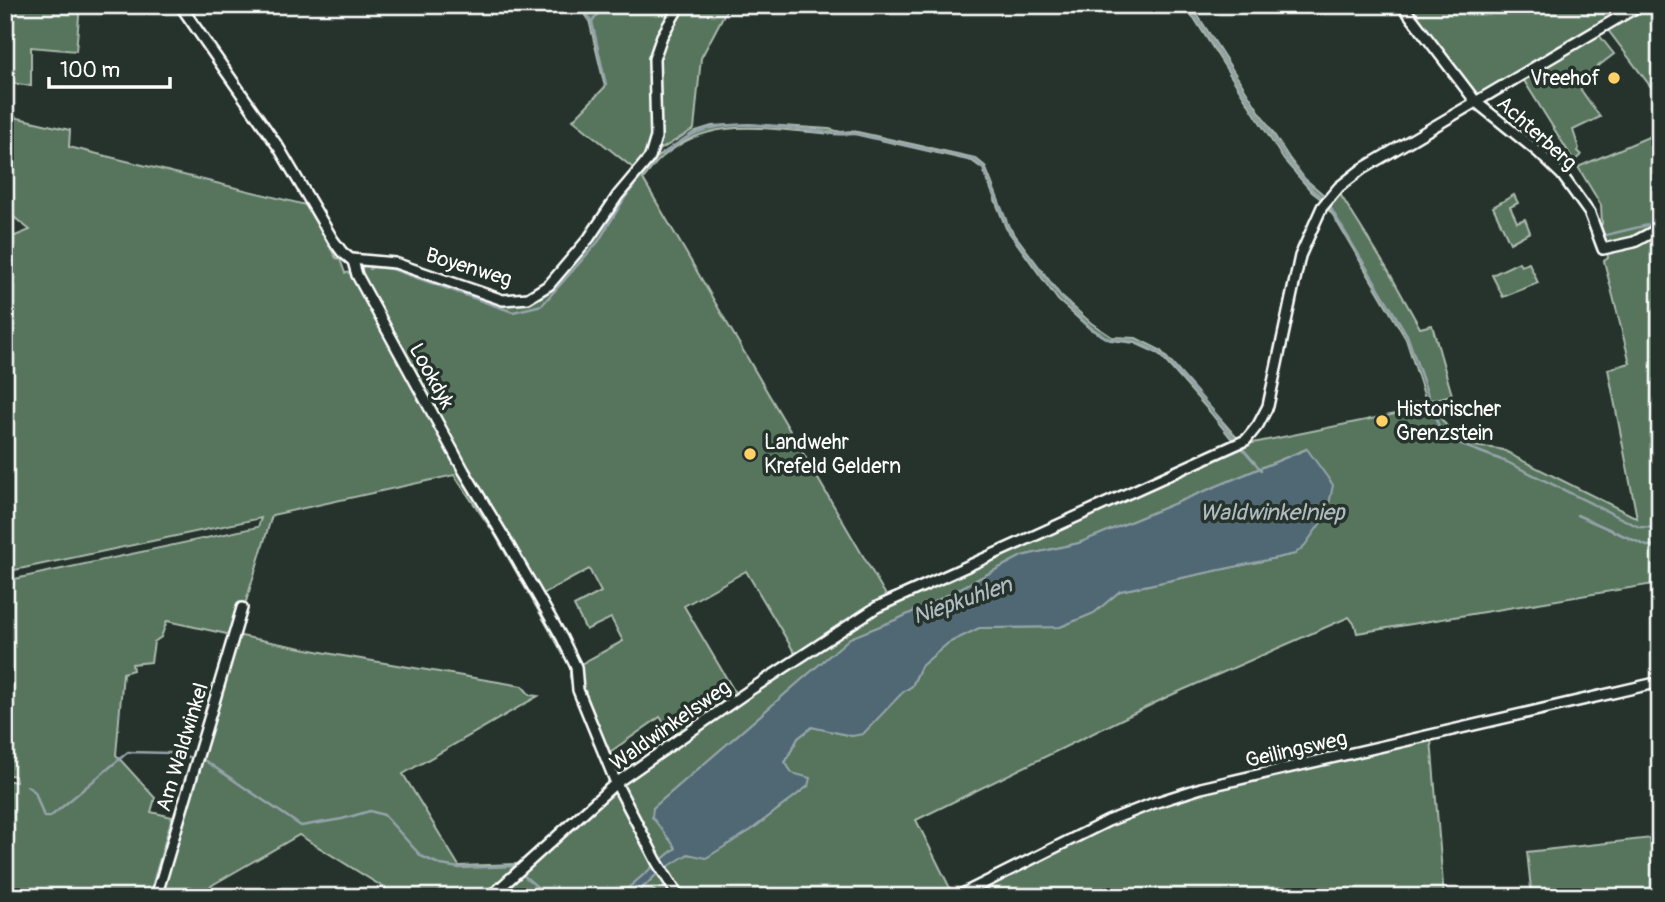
<svg xmlns="http://www.w3.org/2000/svg" width="1665" height="902" viewBox="0 0 1665 902" font-family="Pangolin,sans-serif">
<style>
.green{fill:#57745c;stroke:#abbaae;stroke-width:2;fill-rule:evenodd}
.water{fill:#4f6873;stroke:#95a4ab;stroke-width:2}
.lines{fill:none;stroke-linecap:round;stroke-linejoin:round}
.stream{stroke:#95a4ab;stroke-width:2.5}
.minor-casing{stroke:#fff;stroke-width:14}
.minor{stroke:#26332d;stroke-width:9}
.poi-dot{fill:#ffd166;stroke:#26332d;stroke-width:2.5}
.labels{text-anchor:middle;stroke-width:7;stroke-linejoin:round;paint-order:stroke}
.poi-label{font-size:21px;fill:#fff;stroke:#26332d;text-anchor:start}
.street-label{font-size:21px;fill:#fff;stroke:#26332d}
.water-label{font-size:23px;font-style:italic;fill:#b0bbc0;stroke:#26332d}
</style>
<rect width="100%" height="100%" fill="#26332d"/>
<filter id="ink" filterUnits="userSpaceOnUse"><feTurbulence type="fractalNoise" baseFrequency=".0143" numOctaves="2"/><feDisplacementMap in="SourceGraphic" scale="14" xChannelSelector="R" yChannelSelector="G"/><feConvolveMatrix kernelMatrix="1 2 1 2 8 2 1 2 1" color-interpolation-filters="sRGB"/></filter>
<g filter="url(#ink)">
<!-- green -->
<g class="green">
<polygon points="5,5 80,5 76,51 31,47 31,86 5,82"/>
<polygon points="579,5 676,5 652,47 650,59 652,134 650,144 646,154 584,237 585,233 633,168 573,120 605,87 589,20"/>
<polygon points="684,5 729,5 701,58 694,129 660,150 658,57 666,39"/>
<polygon points="1177,5 1185,5 1198,16 1289,158 1305,179 1325,196 1321,199 1312,192 1284,160 1194,18"/>
<polygon points="1407,5 1635,5 1481,94 1471,92"/>
<polygon points="1651,5 1660,5 1660,99 1608,30"/>
<polygon points="1599,35 1614,54 1584,77 1581,90 1600,117 1573,130 1579,149 1577,151 1581,155 1574,161 1523,79"/>
<polygon points="5,115 70,130 69,147 306,205 336,258 340,259 345,273 354,272 572,664 578,702 570,677 570,666 494,533 454,475 272,515 236,635 337,655 522,686 530,695 538,696 403,774 459,866 516,864 519,867 483,897 399,897 299,835 214,884 195,897 159,897 236,636 167,621 161,637 154,642 151,662 132,664 133,670 123,673 116,755 155,798 151,812 172,817 149,897 5,897 6,780 16,782 15,776 5,774 5,581 258,527 261,518 5,572 5,240 30,230 5,210"/>
<path d="M 749,124 L 829,129 L 841,132 L 853,131 L 975,158 L 985,166 L 1009,227 L 1061,296 L 1091,323 L 1112,337 L 1136,338 L 1160,350 L 1239,440 L 1234,442 L 1210,412 L 1159,354 L 1135,343 L 1110,340 L 1090,329 L 1058,300 L 1006,228 L 983,169 L 972,161 L 854,134 C 839,136 826,133 811,132 C 758,128 709,118 665,155 C 656,161 650,171 643,179 L 887,597 L 875,603 L 796,655 L 746,571 L 684,606 L 737,696 L 682,733 L 670,731 L 660,717 L 610,752 L 581,690 L 577,669 L 360,276 L 361,269 L 365,265 L 386,264 L 506,303 L 555,284 L 591,240 L 619,201 L 646,167 L 660,155 L 696,131 L 712,126 ZM 589,569 L 601,592 L 574,606 L 586,630 L 611,618 L 623,641 L 581,664 L 543,594 Z"/>
<polygon points="1660,132 1660,225 1628,242 1603,245 1598,226 1602,224 1601,205 1578,167"/>
<path d="M 1340,194 L 1389,272 L 1420,328 L 1432,325 L 1452,395 L 1432,400 C 1441,422 1455,444 1481,447 C 1499,449 1501,447 1517,458 L 1637,518 L 1608,369 L 1630,363 L 1604,261 L 1608,258 L 1607,251 L 1660,231 L 1660,583 L 1357,633 L 1355,625 L 1349,617 L 1169,696 L 916,820 L 953,894 L 947,897 L 681,897 L 664,867 L 688,854 L 707,857 L 751,830 L 808,786 L 792,773 L 785,762 L 798,738 L 812,727 L 852,736 L 903,692 L 912,686 L 921,666 L 948,643 L 979,628 L 1060,627 L 1094,613 L 1120,591 L 1295,554 L 1306,449 L 1079,543 L 1022,556 L 936,601 L 898,619 L 850,638 L 653,808 L 653,817 L 676,848 L 660,861 L 624,793 L 623,782 L 625,779 L 870,614 L 1248,444 L 1415,410 L 1414,403 L 1426,401 L 1406,339 L 1333,215 L 1328,209 Z"/>
<polygon points="1514,195 1518,203 1510,207 1517,222 1525,219 1530,232 1510,243 1493,207"/>
<polygon points="1519,262 1521,266 1529,263 1538,283 1503,297 1492,275"/>
<polygon points="1431,739 1444,897 964,897 1109,824 1155,806 1198,793"/>
<polygon points="614,792 619,794 656,864 618,897 495,897"/>
<polygon points="1660,837 1660,897 1513,897 1526,894 1531,889 1527,852"/>
<polygon points="660,871 676,897 658,897 654,890 647,897 633,897"/>
</g>
<!-- water -->
<g class="water">
<polygon points="1307,449 1333,485 1327,514 1305,545 1295,554 1120,591 1094,613 1060,627 979,628 948,643 921,666 912,686 903,692 863,734 852,736 812,727 798,738 785,762 792,773 810,778 808,786 751,830 706,858 688,854 666,868 660,861 676,848 652,817 653,808 850,638 898,619 936,601 1022,556 1079,543"/>
<polygon points="656,864 660,871 633,897 618,897"/>
</g>
<g class="lines">
<!-- stream -->
<g class="stream">
<polyline points="581,5 592,22 606,85"/>
<polyline points="1181,5 1197,19 1288,161 1314,191 1322,197"/>
<polyline points="592,22 605,5"/>
<path d="M 661,155 C 672,148 685,137 698,132 C 733,119 775,127 811,130 C 826,131 839,135 854,133 L 975,160 L 984,168 L 1009,230 L 1060,297 L 1090,327 L 1109,339 L 1135,341 L 1160,353 L 1213,411 L 1235,440"/>
<polyline points="637,182 654,163"/>
<polyline points="1331,209 1407,335 1440,430 1462,445 1507,462 1639,527 1660,528"/>
<polyline points="1602,236 1660,222"/>
<polyline points="370,269 373,267 392,269 513,312 542,305 598,242 624,199 634,186"/>
<polyline points="1243,449 1261,470"/>
<polyline points="1577,515 1647,546 1660,545"/>
<polyline points="201,758 301,826 342,819 370,811 384,815 421,856 441,865 459,868 516,866"/>
<polyline points="27,786 35,792 44,817 50,817 128,752 170,753 189,757"/>
<polyline points="523,875 549,897"/>
</g>
<!-- minor casing -->
<g class="minor-casing">
<g id="minor">
<polyline points="180,5 279,148 333,240 342,252 353,261 357,275 464,471 504,537 562,638 576,667 578,690 616,783 657,862 679,897"/>
<polyline points="1402,5 1476,102 1538,152 1562,175 1590,214 1603,249 1634,242 1660,228"/>
<polyline points="351,259 395,263 503,300 528,298 549,285 589,238 618,195 650,157 656,137 654,59 662,36 680,5"/>
<polyline points="156,897 242,608"/>
<polyline points="490,897 616,783 750,690 877,607 1246,440 1258,425 1268,406 1300,256 1322,207 1339,187 1362,169 1640,5"/>
<polyline points="956,897 1108,821 1154,803 1201,788 1660,682"/>
</g>
</g>
<!-- minor -->
<use href="#minor" class="minor"/>
</g>
</g>
<!-- markers -->
<g class="poi-dot">
<circle cx="1614" cy="78" r="7"/>
<circle cx="1382" cy="421" r="7"/>
<circle cx="750" cy="454" r="7"/>
</g>
<g class="labels">
<!-- poi labels -->
<g class="poi-label">
<text x="1600" y="85" text-anchor="end">Vreehof</text>
<text x="1396" y="416">Historischer<tspan x="1396" dy="24">Grenzstein</tspan></text>
<text x="764" y="449">Landwehr<tspan x="764" dy="24">Krefeld Geldern</tspan></text>
</g>
<!-- street labels -->
<g class="street-label">
<text transform="translate(1537 133) rotate(42)" y="7">Achterberg</text>
<text transform="translate(469 267) rotate(17)" y="7">Boyenweg</text>
<text transform="translate(432 376) rotate(61)" y="7">Lookdyk</text>
<text transform="translate(670 725) rotate(-35)" y="7">Waldwinkelsweg</text>
<text transform="translate(182 747) rotate(-73)" y="7">Am Waldwinkel</text>
<text transform="translate(1296 749) rotate(-13)" y="7">Geilingsweg</text>
</g>
<!-- water labels -->
<g class="water-label">
<text x="1272" y="520">Waldwinkelniep</text>
<text transform="translate(962 600) rotate(-19)" y="8">Niepkuhlen</text>
</g>
</g>
<!-- margin -->
<rect width="1665" height="902" fill="none" stroke="#26332d" stroke-width="28"/>
<rect x="14" y="14" width="1637" height="874" fill="none" stroke="#fff" stroke-width="2.5" filter="url(#ink)"/>
<!-- scale -->
<path d="M49 77v10h121v-10" fill="none" stroke="#ffffff" stroke-width="3.5"/>
<text x="60" y="77" font-size="21" fill="#ffffff" stroke="#26332d" stroke-width="5" paint-order="stroke">100 m</text>
</svg>
